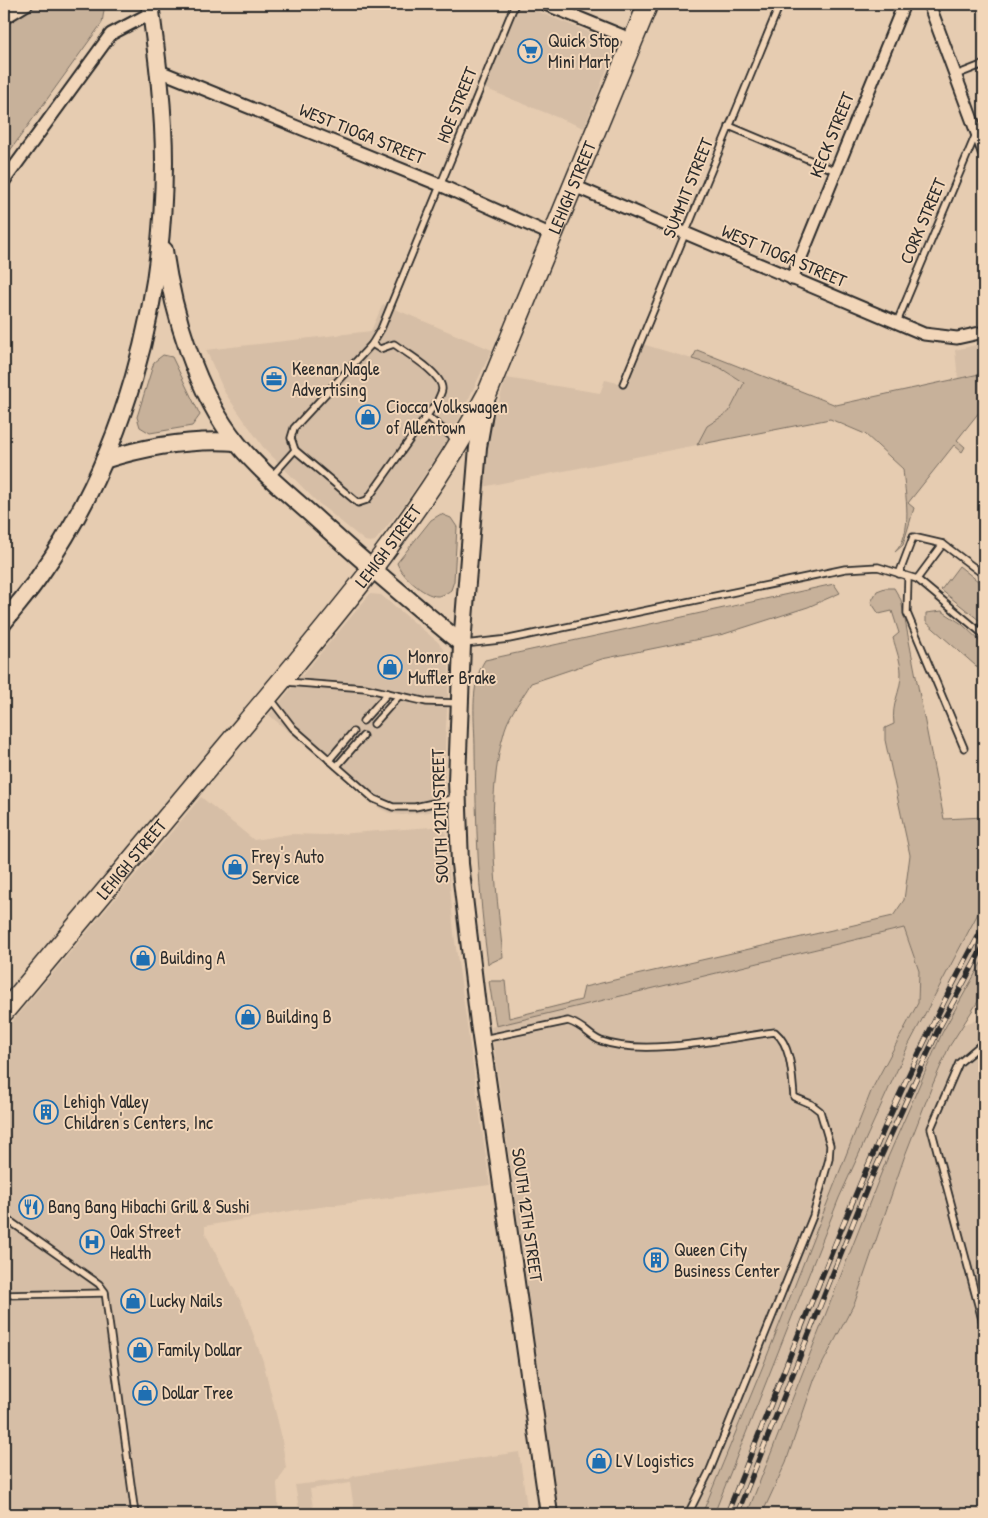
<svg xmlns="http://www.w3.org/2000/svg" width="988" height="1518" viewBox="0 0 988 1518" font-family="'Patrick Hand',sans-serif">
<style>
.built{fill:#d6bea6}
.green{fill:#c7b19a;stroke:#796e62}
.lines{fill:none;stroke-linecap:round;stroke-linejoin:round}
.lane-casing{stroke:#2b2b2b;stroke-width:9}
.street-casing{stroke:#2b2b2b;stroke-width:15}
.secondary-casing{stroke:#2b2b2b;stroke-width:20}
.primary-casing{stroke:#2b2b2b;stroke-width:22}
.lane{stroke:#f2d6b9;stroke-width:5.5}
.street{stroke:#f2d6b9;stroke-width:11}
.secondary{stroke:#f2d6b9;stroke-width:16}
.primary{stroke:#f2d6b9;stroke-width:19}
.rail-casing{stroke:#2b2b2b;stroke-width:5.5}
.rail{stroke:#f2d6b9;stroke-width:4;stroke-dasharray:11;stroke-linecap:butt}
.labels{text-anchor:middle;stroke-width:4;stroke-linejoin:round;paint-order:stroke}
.poi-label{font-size:18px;fill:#2b2b2b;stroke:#f2d6b9;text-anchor:start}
.street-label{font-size:18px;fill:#2b2b2b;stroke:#f2d6b9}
</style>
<rect width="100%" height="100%" fill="#e6ccb1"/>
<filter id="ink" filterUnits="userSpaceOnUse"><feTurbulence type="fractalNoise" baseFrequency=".02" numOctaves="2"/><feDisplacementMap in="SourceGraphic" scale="10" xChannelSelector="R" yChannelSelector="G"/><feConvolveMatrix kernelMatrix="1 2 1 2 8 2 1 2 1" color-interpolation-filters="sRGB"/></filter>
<g filter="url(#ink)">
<!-- built -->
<g class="built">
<polygon points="522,5 613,42 616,46 584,128 484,88 517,8"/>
<polygon points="383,304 492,350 459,419 438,455 402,508 375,541 370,542 365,541 317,502 263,447 225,393 206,350 371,331"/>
<polygon points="984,343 984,373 958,379 955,350"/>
<polygon points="642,344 719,367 744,383 729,412 707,426 697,445 482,487 491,426 506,378 600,393 605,380 626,385"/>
<polygon points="370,594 381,595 438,642 445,652 449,663 449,677 445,743 445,810 402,815 389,813 379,808 269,715"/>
<polygon points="201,797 254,840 290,834 325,835 445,826 454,934 490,1185 297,1210 205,1226 205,1233 243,1306 263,1361 281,1434 286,1468 277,1483 279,1514 4,1514 4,1031"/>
<polygon points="984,902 984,958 942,1033 882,1171 747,1514 714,1514 839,1198 908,1046"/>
<polygon points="904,928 919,971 918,1003 872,1089 765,1361 702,1514 559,1514 491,1027"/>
<polygon points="984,1018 984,1514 762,1514 786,1462 815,1378 855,1302 904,1158 932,1086 949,1047 964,1024"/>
<polygon points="519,1452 528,1514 355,1514 350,1483 310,1489 314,1514 300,1514 295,1485 349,1479 354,1476"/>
</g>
<!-- green -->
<g class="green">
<polygon points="4,4 105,4 102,23 4,159"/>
<path d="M 697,350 L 836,405 L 984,373 L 984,406 L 957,440 L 965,447 L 962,452 L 954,445 L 908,503 L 914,508 L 903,545 L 895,552 C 914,533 905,494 903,469 L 865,434 L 830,419 L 697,445 L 707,426 L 729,412 L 744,383 L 719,367 L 692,359 Z"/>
<polygon points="163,355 172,357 200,415 192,426 150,433 140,427 137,417 154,362"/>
<path d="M 441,514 L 451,518 L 457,527 L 454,581 L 451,590 C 447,593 442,596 437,596 C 424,596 401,575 397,563 L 431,520 Z"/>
<polygon points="959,566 983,585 984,624 941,590"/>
<path d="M 834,584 L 840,593 L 808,607 L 724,634 L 602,659 L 531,683 C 523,697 510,713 505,729 C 484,799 496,886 503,957 L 488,964 C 478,892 476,822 475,750 C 475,721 469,685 485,660 Z"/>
<path d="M 885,588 L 894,588 L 901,600 L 944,819 L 984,817 L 984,902 L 908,1046 L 839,1198 L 714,1514 L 702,1514 L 765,1361 L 872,1089 L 918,1003 L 919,971 L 904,928 L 496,1026 L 489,981 L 505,981 L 509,1018 L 581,1000 L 584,987 L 893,916 L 904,900 L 910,855 L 885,740 L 885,728 L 894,724 C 891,702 901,694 901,673 C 901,662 896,649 893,638 L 899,633 L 892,611 L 879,614 L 871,602 L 877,591 Z"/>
<polygon points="942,611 962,624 984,645 984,673 926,622 926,613"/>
<polygon points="984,958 984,992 949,1047 932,1086 904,1158 855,1302 815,1378 786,1462 762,1514 747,1514 882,1171 942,1033"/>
</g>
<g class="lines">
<!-- lane casing -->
<g class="lane-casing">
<g id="lane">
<polyline points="956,75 984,64"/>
<polyline points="729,126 836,171"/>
<polyline points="897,322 976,134"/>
<polyline points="623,384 780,4"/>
<polyline points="427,416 458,442"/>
<path d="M 295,450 L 358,503 L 367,500 L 438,400 C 439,397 442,392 442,389 C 442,373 406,353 394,344 L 380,349 L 372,344"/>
<polyline points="271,477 295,450 291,438 294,428 372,344 381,329 515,4"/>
<polyline points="899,574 913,537 943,544 984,575"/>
<polyline points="908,577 907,613 964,748"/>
<polyline points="917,579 943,544"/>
<polyline points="464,644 509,639 845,569 878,567 917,579 984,635"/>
<polyline points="286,682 365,688 427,702 459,703"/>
<polyline points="270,698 293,728 374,799 393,807 415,807 456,798"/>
<polyline points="363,721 388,693"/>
<polyline points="374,724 399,696"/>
<polyline points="329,760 353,732"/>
<polyline points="337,766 363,736"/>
<path d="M 483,1039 L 568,1021 C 585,1026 588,1036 601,1041 C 646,1057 726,1038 775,1032 C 792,1046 792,1077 794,1097 L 811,1104 L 820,1111 L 830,1145 L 829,1159 L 813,1216 L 710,1470 L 688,1514"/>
<polyline points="984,1042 959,1063 931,1128 984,1327"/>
<polyline points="4,1217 99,1284 105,1292 135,1514"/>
<polyline points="4,1295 105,1293"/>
</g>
</g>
<!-- street casing -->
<g class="street-casing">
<g id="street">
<polyline points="545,4 633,40"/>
<polyline points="929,4 984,152"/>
<polyline points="4,18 27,4"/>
<polyline points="157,70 440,185 552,235"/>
<polyline points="4,181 111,34 151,13"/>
<polyline points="574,186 924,334 957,338 984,332"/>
<polyline points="792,279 904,4"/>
</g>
</g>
<!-- secondary casing -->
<g class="secondary-casing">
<g id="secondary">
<path d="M 164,250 C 173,312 196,393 237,443 C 259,470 287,493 313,516 C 361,560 411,602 462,644"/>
<polyline points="486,401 478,447 462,644 457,781 460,864 479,1023 549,1514"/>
<path d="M 104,460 C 148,446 190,439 236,442"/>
<path d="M 4,622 C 16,606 30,591 41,574 C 124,456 164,306 164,162 C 164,110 157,56 150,4"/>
</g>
</g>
<!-- primary casing -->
<g class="primary-casing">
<g id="primary">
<path id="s1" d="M 4,1012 C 85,916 164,820 245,724 C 334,618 421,517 487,394 L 648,4"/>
</g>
</g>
<!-- lane -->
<use href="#lane" class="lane"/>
<!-- street -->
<use href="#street" class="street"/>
<!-- secondary -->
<use href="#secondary" class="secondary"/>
<!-- primary -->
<use href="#primary" class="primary"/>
<!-- rail casing -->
<g class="rail-casing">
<g id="rail">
<path d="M 727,1514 C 807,1316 880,1114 984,926"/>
<polyline points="737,1514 869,1183 939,1028 984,945"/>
</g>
</g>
<!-- rail -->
<use href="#rail" class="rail"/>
</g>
</g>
<!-- icons -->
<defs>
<g id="supermarket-ring" transform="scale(1.25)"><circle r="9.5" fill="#f2d6b9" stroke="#1f6fb2" stroke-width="1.5"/><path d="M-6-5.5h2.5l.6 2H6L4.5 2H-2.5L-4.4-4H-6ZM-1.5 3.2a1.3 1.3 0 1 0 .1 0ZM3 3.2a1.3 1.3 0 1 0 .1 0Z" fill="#1f6fb2"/></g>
<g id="office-ring" transform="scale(1.25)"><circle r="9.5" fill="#f2d6b9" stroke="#1f6fb2" stroke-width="1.5"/><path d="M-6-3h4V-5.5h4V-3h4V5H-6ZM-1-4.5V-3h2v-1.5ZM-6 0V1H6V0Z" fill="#1f6fb2"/></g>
<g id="shop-ring" transform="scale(1.25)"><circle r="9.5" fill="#f2d6b9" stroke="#1f6fb2" stroke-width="1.5"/><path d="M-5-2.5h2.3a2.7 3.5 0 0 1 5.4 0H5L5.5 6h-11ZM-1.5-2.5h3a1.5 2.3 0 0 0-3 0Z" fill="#1f6fb2"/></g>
<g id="building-ring" transform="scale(1.25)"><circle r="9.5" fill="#f2d6b9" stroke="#1f6fb2" stroke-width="1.5"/><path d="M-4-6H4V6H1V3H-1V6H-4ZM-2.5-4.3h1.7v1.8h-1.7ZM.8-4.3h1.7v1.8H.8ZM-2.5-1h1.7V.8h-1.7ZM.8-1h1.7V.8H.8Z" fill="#1f6fb2"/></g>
<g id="restaurant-ring" transform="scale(1.25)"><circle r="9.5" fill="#f2d6b9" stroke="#1f6fb2" stroke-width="1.5"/><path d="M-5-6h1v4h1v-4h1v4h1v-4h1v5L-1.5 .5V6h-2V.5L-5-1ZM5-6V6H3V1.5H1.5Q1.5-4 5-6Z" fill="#1f6fb2"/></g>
<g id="hospital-ring" transform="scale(1.25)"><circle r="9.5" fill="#f2d6b9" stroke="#1f6fb2" stroke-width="1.5"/><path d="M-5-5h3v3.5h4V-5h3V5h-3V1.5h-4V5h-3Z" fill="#1f6fb2"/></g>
</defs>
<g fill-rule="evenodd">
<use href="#supermarket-ring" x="530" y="51"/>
<use href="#office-ring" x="274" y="379"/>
<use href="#shop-ring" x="368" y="417"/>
<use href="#shop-ring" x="390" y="667"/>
<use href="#shop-ring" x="235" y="867"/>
<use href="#shop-ring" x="143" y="958"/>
<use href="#shop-ring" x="248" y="1017"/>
<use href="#building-ring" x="46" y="1112"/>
<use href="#restaurant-ring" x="31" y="1207"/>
<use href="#hospital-ring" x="92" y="1242"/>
<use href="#building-ring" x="656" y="1260"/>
<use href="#shop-ring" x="133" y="1301"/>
<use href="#shop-ring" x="140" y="1350"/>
<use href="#shop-ring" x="145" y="1393"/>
<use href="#shop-ring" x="599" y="1461"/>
</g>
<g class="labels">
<!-- poi labels -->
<g class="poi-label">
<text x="548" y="47">Quick Stop<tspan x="548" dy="21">Mini Mart</tspan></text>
<text x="292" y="375">Keenan Nagle<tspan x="292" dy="21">Advertising</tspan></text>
<text x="386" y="413">Ciocca Volkswagen<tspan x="386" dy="21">of Allentown</tspan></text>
<text x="408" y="663">Monro<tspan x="408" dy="21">Muffler Brake</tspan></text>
<text x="252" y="863">Frey's Auto<tspan x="252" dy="21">Service</tspan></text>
<text x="160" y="964">Building A</text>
<text x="266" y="1023">Building B</text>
<text x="64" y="1108">Lehigh Valley<tspan x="64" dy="21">Children's Centers, Inc</tspan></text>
<text x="48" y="1213">Bang Bang Hibachi Grill &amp; Sushi</text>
<text x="110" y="1238">Oak Street<tspan x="110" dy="21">Health</tspan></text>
<text x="674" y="1256">Queen City<tspan x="674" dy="21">Business Center</tspan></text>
<text x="150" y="1307">Lucky Nails</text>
<text x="158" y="1356">Family Dollar</text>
<text x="162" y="1399">Dollar Tree</text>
<text x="616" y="1467">LV Logistics</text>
</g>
<!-- street labels -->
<g class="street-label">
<text transform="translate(457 105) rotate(-68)" y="6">HOE STREET</text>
<text transform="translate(362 134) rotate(22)" y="6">WEST TIOGA STREET</text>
<text transform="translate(832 135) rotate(-68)" y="6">KECK STREET</text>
<text dy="6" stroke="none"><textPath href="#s1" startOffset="1009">LEHIGH STREET</textPath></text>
<text transform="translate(688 188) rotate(-68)" y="6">SUMMIT STREET</text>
<text transform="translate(923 221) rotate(-67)" y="6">CORK STREET</text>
<text transform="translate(784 256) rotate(23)" y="6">WEST TIOGA STREET</text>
<text dy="6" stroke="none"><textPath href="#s1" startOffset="604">LEHIGH STREET</textPath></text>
<text transform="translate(440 816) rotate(-92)" y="6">SOUTH 12TH STREET</text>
<text dy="6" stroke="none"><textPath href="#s1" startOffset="199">LEHIGH STREET</textPath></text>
<text transform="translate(527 1215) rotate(82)" y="6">SOUTH 12TH STREET</text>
</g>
</g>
<!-- margin -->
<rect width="988" height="1518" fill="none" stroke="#f2d6b9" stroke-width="20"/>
<rect x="10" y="10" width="968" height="1498" fill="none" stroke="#2b2b2b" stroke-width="2" filter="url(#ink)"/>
</svg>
